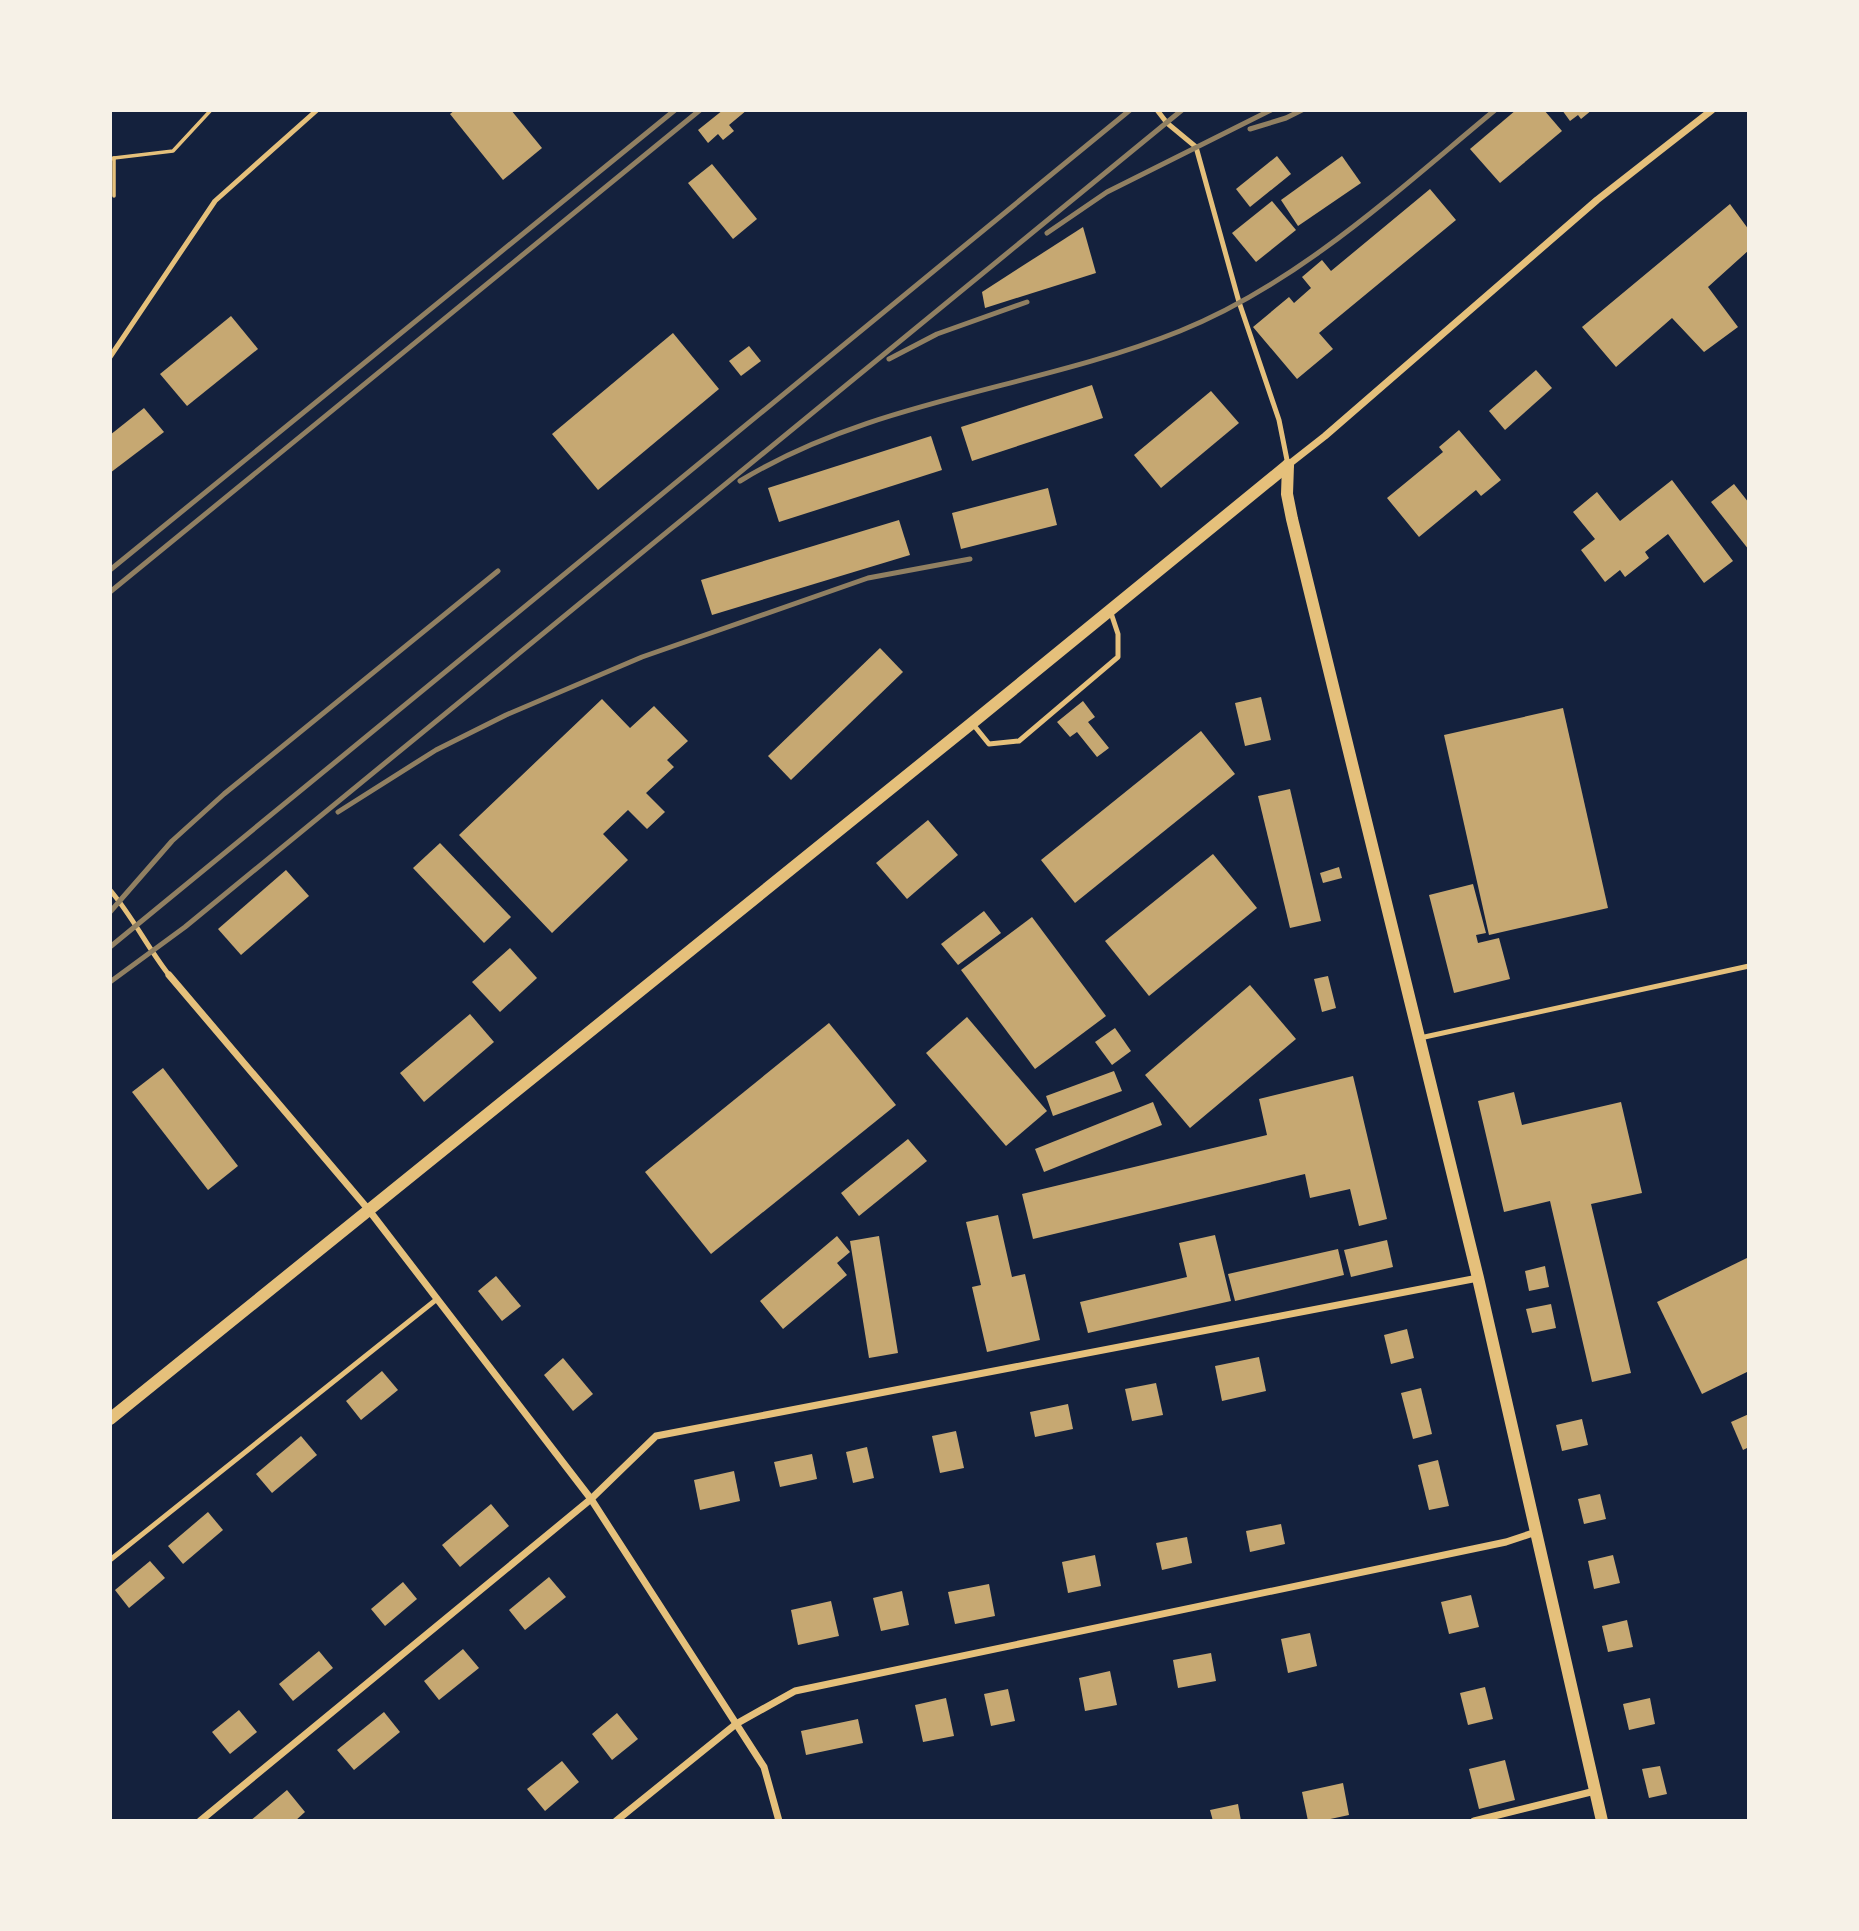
<svg xmlns="http://www.w3.org/2000/svg" width="1859" height="1931" viewBox="0 0 1859 1931" font-family="Overpass,sans-serif">
<style>
.building{fill:#c6a872}
.lines{fill:none;stroke-linecap:round;stroke-linejoin:round}
.path{stroke:#e5c07b;stroke-width:3.5}
.service{stroke:#e5c07b;stroke-width:5}
.minor{stroke:#e5c07b;stroke-width:7}
.tertiary{stroke:#e5c07b;stroke-width:12}
.rail{stroke:#918062;stroke-width:5}
</style>
<rect width="100%" height="100%" fill="#14213d"/>
<!-- building -->
<g class="building">
<polygon points="455,110 511,110 542,148 503,180 450,114"/>
<polygon points="723,110 747,110 729,125 734,131 723,140 718,134 708,143 698,130"/>
<polygon points="1516,110 1544,110 1562,131 1500,183 1470,149"/>
<polygon points="1562,110 1592,110 1581,119 1578,115 1570,121"/>
<polygon points="1277,156 1291,174 1250,207 1236,189"/>
<polygon points="1342,156 1361,183 1298,226 1281,200"/>
<polygon points="712,164 757,219 733,239 688,183"/>
<polygon points="1430,189 1456,220 1319,333 1333,349 1297,379 1253,327 1289,297 1294,303 1311,288 1302,277 1322,260 1331,271"/>
<polygon points="1272,201 1296,230 1256,262 1232,233"/>
<polygon points="1730,204 1749,230 1749,250 1708,287 1738,327 1704,352 1672,318 1616,367 1582,327"/>
<polygon points="1083,227 1096,273 985,308 982,292"/>
<polygon points="231,316 258,349 187,406 160,374"/>
<polygon points="673,333 719,389 598,490 552,434"/>
<polygon points="749,346 761,361 741,376 729,361"/>
<polygon points="1536,370 1552,388 1505,430 1489,411"/>
<polygon points="1092,385 1103,418 972,461 961,427"/>
<polygon points="1211,391 1239,423 1161,488 1134,455"/>
<polygon points="144,408 164,432 110,473 110,435"/>
<polygon points="1459,430 1501,480 1481,496 1476,490 1419,537 1387,498 1443,452 1439,447"/>
<polygon points="931,436 942,470 779,522 768,488"/>
<polygon points="1672,480 1733,561 1704,583 1668,534 1645,552 1649,558 1625,577 1620,570 1605,582 1581,550 1595,539 1573,512 1597,492 1620,521"/>
<polygon points="1734,484 1749,503 1749,550 1711,502"/>
<polygon points="1048,488 1057,525 961,549 952,513"/>
<polygon points="899,520 910,555 712,615 701,580"/>
<polygon points="880,648 903,672 791,780 768,756"/>
<polygon points="1261,697 1271,740 1245,746 1235,703"/>
<polygon points="602,699 630,728 654,706 688,741 667,760 674,767 646,793 665,812 647,829 628,810 603,834 628,860 552,933 459,835"/>
<polygon points="1083,701 1095,717 1088,722 1109,748 1097,757 1077,732 1070,737 1057,722"/>
<polygon points="1563,708 1608,908 1489,935 1444,735"/>
<polygon points="1201,731 1235,774 1075,903 1041,860"/>
<polygon points="1290,789 1321,921 1290,928 1258,796"/>
<polygon points="928,820 958,855 907,899 876,863"/>
<polygon points="440,843 511,917 484,943 413,868"/>
<polygon points="1213,854 1257,908 1149,996 1105,941"/>
<polygon points="1339,867 1342,878 1323,883 1320,873"/>
<polygon points="286,870 309,896 241,955 218,929"/>
<polygon points="1473,884 1486,933 1476,935 1478,943 1499,938 1510,979 1454,993 1429,895"/>
<polygon points="984,911 1001,933 958,965 941,944"/>
<polygon points="1032,917 1106,1016 1035,1069 961,970"/>
<polygon points="510,948 537,978 500,1012 472,982"/>
<polygon points="1328,976 1336,1008 1322,1012 1314,979"/>
<polygon points="1250,985 1296,1039 1190,1128 1145,1075"/>
<polygon points="470,1014 494,1042 424,1102 400,1073"/>
<polygon points="967,1017 1047,1111 1006,1146 926,1053"/>
<polygon points="829,1023 896,1105 711,1254 645,1172"/>
<polygon points="1115,1028 1131,1051 1112,1065 1095,1042"/>
<polygon points="163,1068 238,1166 208,1190 132,1092"/>
<polygon points="1114,1071 1122,1091 1053,1116 1046,1096"/>
<polygon points="1353,1076 1387,1219 1359,1226 1350,1189 1310,1198 1305,1174 1033,1239 1022,1194 1267,1135 1259,1099"/>
<polygon points="1514,1092 1522,1125 1621,1102 1642,1193 1591,1204 1631,1373 1592,1382 1550,1201 1504,1212 1478,1101"/>
<polygon points="1153,1102 1162,1125 1044,1172 1035,1149"/>
<polygon points="908,1139 927,1161 859,1216 841,1193"/>
<polygon points="998,1215 1012,1277 1025,1274 1040,1340 987,1352 972,1287 981,1285 966,1222"/>
<polygon points="1215,1235 1231,1301 1088,1333 1080,1302 1187,1277 1179,1243"/>
<polygon points="837,1236 850,1252 837,1263 847,1275 783,1329 760,1301"/>
<polygon points="879,1236 898,1353 869,1358 850,1241"/>
<polygon points="1387,1240 1393,1267 1351,1277 1344,1250"/>
<polygon points="1338,1249 1344,1275 1235,1301 1228,1274"/>
<polygon points="1749,1257 1749,1371 1702,1394 1657,1302"/>
<polygon points="1545,1266 1549,1287 1529,1291 1525,1271"/>
<polygon points="496,1276 521,1306 502,1321 478,1291"/>
<polygon points="1551,1304 1556,1328 1532,1333 1526,1309"/>
<polygon points="1407,1329 1414,1358 1391,1364 1384,1335"/>
<polygon points="1259,1357 1266,1391 1222,1401 1215,1366"/>
<polygon points="563,1358 593,1394 573,1411 544,1375"/>
<polygon points="382,1371 398,1390 361,1420 346,1401"/>
<polygon points="1156,1383 1163,1415 1132,1421 1125,1389"/>
<polygon points="1421,1388 1432,1434 1413,1439 1401,1393"/>
<polygon points="1068,1404 1073,1429 1035,1437 1030,1412"/>
<polygon points="1749,1414 1749,1447 1743,1450 1731,1422"/>
<polygon points="1582,1419 1588,1445 1562,1451 1556,1425"/>
<polygon points="956,1431 964,1468 940,1473 932,1436"/>
<polygon points="301,1436 317,1455 272,1493 256,1474"/>
<polygon points="867,1447 874,1478 853,1483 846,1452"/>
<polygon points="812,1454 817,1479 780,1487 774,1462"/>
<polygon points="1438,1460 1449,1506 1429,1510 1418,1465"/>
<polygon points="734,1471 740,1501 700,1510 694,1480"/>
<polygon points="1600,1494 1606,1519 1584,1524 1578,1499"/>
<polygon points="491,1504 509,1526 460,1567 442,1545"/>
<polygon points="208,1512 223,1530 183,1564 168,1546"/>
<polygon points="1281,1524 1285,1544 1250,1552 1246,1531"/>
<polygon points="1187,1537 1192,1563 1162,1570 1156,1543"/>
<polygon points="1095,1555 1101,1586 1068,1593 1062,1562"/>
<polygon points="1613,1555 1620,1583 1594,1589 1588,1561"/>
<polygon points="150,1561 165,1578 129,1608 115,1590"/>
<polygon points="549,1577 566,1597 525,1630 509,1610"/>
<polygon points="403,1582 417,1599 385,1626 371,1609"/>
<polygon points="989,1584 995,1616 955,1624 948,1592"/>
<polygon points="902,1591 909,1625 881,1631 873,1598"/>
<polygon points="1471,1595 1479,1627 1449,1634 1441,1602"/>
<polygon points="831,1601 839,1636 798,1645 791,1610"/>
<polygon points="1627,1620 1633,1647 1608,1652 1602,1626"/>
<polygon points="1310,1633 1317,1666 1288,1673 1281,1639"/>
<polygon points="463,1649 479,1668 439,1700 424,1681"/>
<polygon points="319,1651 333,1668 293,1701 279,1684"/>
<polygon points="1211,1653 1216,1681 1178,1688 1173,1660"/>
<polygon points="1110,1671 1117,1705 1085,1711 1079,1678"/>
<polygon points="1485,1687 1493,1719 1468,1725 1460,1693"/>
<polygon points="1008,1689 1015,1721 991,1726 984,1694"/>
<polygon points="946,1698 954,1736 923,1742 915,1705"/>
<polygon points="1650,1698 1655,1724 1629,1730 1623,1704"/>
<polygon points="239,1710 257,1732 230,1754 212,1732"/>
<polygon points="384,1712 400,1732 354,1770 337,1750"/>
<polygon points="617,1713 638,1739 612,1760 592,1734"/>
<polygon points="858,1719 863,1743 806,1755 801,1731"/>
<polygon points="1505,1760 1515,1800 1479,1809 1469,1769"/>
<polygon points="562,1761 579,1782 545,1811 527,1789"/>
<polygon points="1660,1766 1667,1794 1649,1798 1642,1769"/>
<polygon points="1343,1783 1349,1815 1321,1821 1308,1821 1302,1792"/>
<polygon points="287,1790 305,1812 295,1821 250,1821"/>
<polygon points="1238,1804 1241,1821 1213,1821 1210,1810"/>
</g>
<g class="lines">
<!-- path -->
<g class="path">
<polyline points="114,158 173,151 211,110"/>
<polyline points="110,159 114,158 114,196"/>
</g>
<!-- service -->
<g class="service">
<polyline points="1157,110 1167,123 1196,147 1239,302 1279,420 1288,465"/>
<polyline points="110,357 215,201 317,110"/>
<polyline points="972,723 989,744 1019,741 1118,657 1118,634 1110,610"/>
<path d="M 110,890 C 133,917 147,947 169,975"/>
<polyline points="1420,1038 1749,966"/>
<polyline points="110,1560 437,1299"/>
</g>
<!-- minor -->
<g class="minor">
<polyline points="1288,465 1325,436 1597,200 1712,110"/>
<polyline points="169,975 368,1209 591,1499 764,1767 779,1821"/>
<polyline points="200,1821 591,1499 656,1436 1478,1278"/>
<polyline points="616,1821 736,1724 795,1691 1506,1542 1536,1532"/>
<polyline points="1474,1821 1595,1791"/>
</g>
<!-- tertiary -->
<g class="tertiary">
<polyline points="1288,465 1287,494 1292,519 1478,1278 1602,1821"/>
<polyline points="110,1419 972,723 1288,465"/>
</g>
<!-- rail -->
<g class="rail">
<polyline points="1250,129 1286,118 1302,110"/>
<polyline points="1047,233 1107,192 1271,110"/>
<polyline points="889,359 937,334 1027,302"/>
<path d="M 740,481 C 874,399 1036,389 1180,331 C 1299,283 1397,191 1495,110"/>
<polyline points="110,570 675,110"/>
<polyline points="110,592 700,110"/>
<polyline points="338,812 436,750 506,715 642,657 868,578 970,559"/>
<polyline points="110,912 172,841 224,794 498,571"/>
<polyline points="110,947 1130,110"/>
<polyline points="110,982 185,927 1182,110"/>
</g>
</g>
<!-- border -->
<rect width="1859" height="1931" fill="none" stroke="#f6f1e7" stroke-width="224"/>
</svg>
